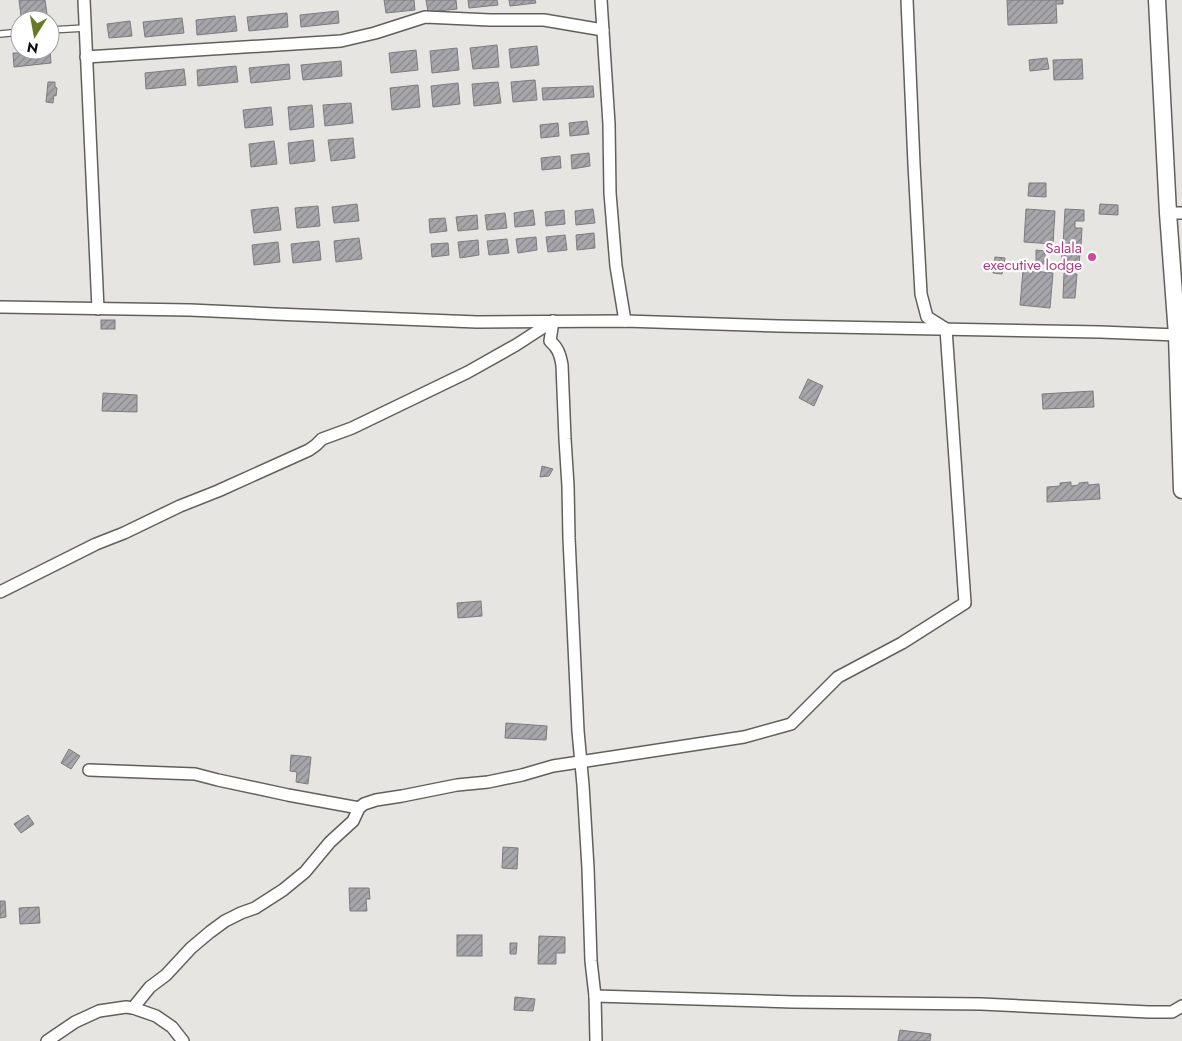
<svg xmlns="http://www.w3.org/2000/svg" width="1182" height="1041" viewBox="0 0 1182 1041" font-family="Jost,sans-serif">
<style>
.building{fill:url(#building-hatch);stroke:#7c7c80}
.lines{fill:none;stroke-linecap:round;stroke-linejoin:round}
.lane-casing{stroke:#61605d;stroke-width:8}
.street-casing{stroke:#61605d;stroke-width:14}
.secondary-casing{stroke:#61605d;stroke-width:19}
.lane{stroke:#fff;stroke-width:5.5}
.street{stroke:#fff;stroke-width:11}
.secondary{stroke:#fff;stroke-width:16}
.hotel-dot{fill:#d1479c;stroke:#fff;stroke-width:2}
.labels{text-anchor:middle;stroke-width:4.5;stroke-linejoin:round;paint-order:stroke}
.hotel-label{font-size:15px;fill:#b23c85;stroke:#fff;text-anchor:end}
</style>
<defs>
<pattern id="building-hatch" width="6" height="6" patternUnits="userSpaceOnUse" patternTransform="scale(1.25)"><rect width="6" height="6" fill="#a7a6aa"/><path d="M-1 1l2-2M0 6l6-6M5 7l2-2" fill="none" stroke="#878689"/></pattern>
</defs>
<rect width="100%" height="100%" fill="#e6e5e1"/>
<!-- building -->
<g class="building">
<polygon points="19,0 45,0 47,14 21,16"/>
<polygon points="384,0 414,0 415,10 386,13"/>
<polygon points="426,0 456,0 457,9 428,12"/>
<polygon points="468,0 497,0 498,5 469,8"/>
<polygon points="509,0 535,0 536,3 510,6"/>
<polygon points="1007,0 1063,0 1063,4 1056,4 1057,23 1008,25"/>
<polygon points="338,11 339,23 301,27 300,15"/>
<polygon points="287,13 288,27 249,31 247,17"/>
<polygon points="235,16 237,31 197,35 196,20"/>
<polygon points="182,18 184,33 145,37 143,22"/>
<polygon points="130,21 132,36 109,38 107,24"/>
<polygon points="497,45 499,67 473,69 470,48"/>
<polygon points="537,46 539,65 511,68 509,49"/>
<polygon points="457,48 459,70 432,73 430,51"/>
<polygon points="19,50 50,50 51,63 14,67 13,53 19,53"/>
<polygon points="416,50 418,70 391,73 389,53"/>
<polygon points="1047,58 1049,69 1030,71 1029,60"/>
<polygon points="1082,59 1083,79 1054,80 1053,60"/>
<polygon points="341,61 342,76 303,80 301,65"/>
<polygon points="289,64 290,79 251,83 249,68"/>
<polygon points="236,66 238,82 198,86 197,70"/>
<polygon points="184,69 186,85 146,89 145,73"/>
<polygon points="535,80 537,100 513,102 511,82"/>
<polygon points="48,82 55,82 55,87 57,88 56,96 54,95 53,103 46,102"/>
<polygon points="498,82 501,103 474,106 472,84"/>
<polygon points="458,83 460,104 433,107 431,86"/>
<polygon points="418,85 420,107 392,110 390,88"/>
<polygon points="593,86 594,97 543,100 542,88"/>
<polygon points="351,103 353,123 325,126 323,105"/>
<polygon points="312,105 314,127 290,130 288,107"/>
<polygon points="271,107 273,125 245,128 243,110"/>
<polygon points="587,121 589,134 570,136 569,123"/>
<polygon points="558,123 559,136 541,138 540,125"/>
<polygon points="353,138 355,158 331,161 328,140"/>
<polygon points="313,140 315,161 290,164 288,143"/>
<polygon points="274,141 277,164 251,167 249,144"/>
<polygon points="589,153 590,166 572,169 571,155"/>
<polygon points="560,156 561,168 542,170 541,158"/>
<polygon points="1029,183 1046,183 1046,197 1028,196"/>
<polygon points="357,204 359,221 334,223 332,207"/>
<polygon points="1100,204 1118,205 1118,215 1099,214"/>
<polygon points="318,206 320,226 297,228 295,208"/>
<polygon points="278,207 281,230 254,233 251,210"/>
<polygon points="593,209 595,223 576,225 575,211"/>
<polygon points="1026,209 1055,211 1053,244 1024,242"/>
<polygon points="1065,209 1084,210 1084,221 1075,221 1075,228 1082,228 1081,246 1063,245"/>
<polygon points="533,210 535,225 515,227 514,213"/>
<polygon points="564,210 565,224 546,226 545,212"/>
<polygon points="505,213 507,228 487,230 485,215"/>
<polygon points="477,215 478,229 458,231 456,217"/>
<polygon points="445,218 447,231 430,233 429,219"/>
<polygon points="594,233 595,248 577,250 576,235"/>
<polygon points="565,235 567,250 548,252 546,237"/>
<polygon points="536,237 537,250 518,253 516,239"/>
<polygon points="359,238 362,259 336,262 334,241"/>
<polygon points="507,239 509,253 489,255 487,241"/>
<polygon points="478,240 479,255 460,258 458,242"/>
<polygon points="319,241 321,260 293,263 291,244"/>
<polygon points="278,242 280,262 254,265 252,245"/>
<polygon points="448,243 449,255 432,257 431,244"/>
<polygon points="1036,250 1045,251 1045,264 1036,264"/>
<polygon points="1062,251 1080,252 1079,267 1061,267"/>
<polygon points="995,257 1005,258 1002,274 993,273"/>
<polygon points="1023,270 1053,273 1050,308 1020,305"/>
<polygon points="1064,273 1077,274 1075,298 1063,298"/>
<rect x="101" y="320" width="14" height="9"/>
<polygon points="808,379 823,386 814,406 799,398"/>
<polygon points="1093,391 1094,407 1043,409 1042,394"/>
<polygon points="103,393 137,395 137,412 102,411"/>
<polygon points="542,466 553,469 549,476 540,477"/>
<polygon points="1071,482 1071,486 1079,485 1079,483 1088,482 1088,485 1099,484 1100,499 1047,502 1047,487 1060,486 1060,483"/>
<polygon points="481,601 482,616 458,618 457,603"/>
<polygon points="506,723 547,726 546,740 505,738"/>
<polygon points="69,749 80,756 71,769 61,763"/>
<polygon points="291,755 311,757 308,784 296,782 297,772 290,771"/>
<polygon points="28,815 34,824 21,833 14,824"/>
<polygon points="503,847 518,848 517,869 502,868"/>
<polygon points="349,888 369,888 370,899 366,899 367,911 350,911"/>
<polygon points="0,901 5,901 6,917 0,918"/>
<polygon points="39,907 40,923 20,924 19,908"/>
<rect x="457" y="935" width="25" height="21"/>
<polygon points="539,936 565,937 565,953 556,953 556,964 538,964"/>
<polygon points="510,943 517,943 516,954 510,954"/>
<polygon points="515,997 535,999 533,1011 514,1010"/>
<polygon points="900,1030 931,1034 930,1041 898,1041"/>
</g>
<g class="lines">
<!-- lane casing -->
<g class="lane-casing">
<g id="lane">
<polyline points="50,30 85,28"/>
<polyline points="0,34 20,32"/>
</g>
</g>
<!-- street casing -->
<g class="street-casing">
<g id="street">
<polyline points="84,0 98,309"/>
<polyline points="601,0 609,124 610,193 616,266 625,321"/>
<polyline points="86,57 341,41 375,33 425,17 490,20 544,20 603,30"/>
<polyline points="1168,213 1182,213"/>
<polyline points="0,307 190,310 275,314 477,322 625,321 779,326 1100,332 1177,335"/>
<path d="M 553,321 L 550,341 C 558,348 560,354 562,365 L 565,439 L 568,486 L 569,538 L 578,731 L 583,785 L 588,868 L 591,961 L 595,996 L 596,1041"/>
<polyline points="0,592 96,544 124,533 180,506 218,491 309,450 316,445 322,439 352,428 468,372 516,345 553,321"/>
<polyline points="89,770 195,774 218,780 288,795 359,808"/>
<polyline points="595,996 793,1002 981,1004 1149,1012 1172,1012 1182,1006"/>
<polyline points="133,1008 150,987 166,975 191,948 210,932 225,921 241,913 255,908 283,890 305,872 330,842 353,821 359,808 364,804 376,800 402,796 457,785 488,782 522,775 553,766 744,737 791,724 838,677 902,643 965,603 946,329 927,317 921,294 914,164 907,0"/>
<polyline points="47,1041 75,1022 99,1011 126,1007 133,1008 156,1016 172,1027 183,1041"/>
</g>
</g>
<!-- secondary casing -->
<g class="secondary-casing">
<polyline id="secondary" points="1157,0 1168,213 1177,335 1182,490"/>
</g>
<!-- lane -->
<use href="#lane" class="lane"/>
<!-- street -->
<use href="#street" class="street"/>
<!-- secondary -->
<use href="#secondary" class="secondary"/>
</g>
<!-- markers -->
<circle class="hotel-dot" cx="1092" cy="257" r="5"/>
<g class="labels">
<!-- hotel labels -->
<g class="hotel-label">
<text x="1082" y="253">Salala<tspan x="1082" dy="17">executive lodge</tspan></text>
</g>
</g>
<!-- north arrow -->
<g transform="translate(35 35) rotate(191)"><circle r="24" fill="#ffffff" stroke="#9f9f9f"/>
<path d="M0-4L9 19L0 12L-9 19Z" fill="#697927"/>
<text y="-8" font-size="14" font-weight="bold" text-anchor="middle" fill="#10100f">N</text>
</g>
</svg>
